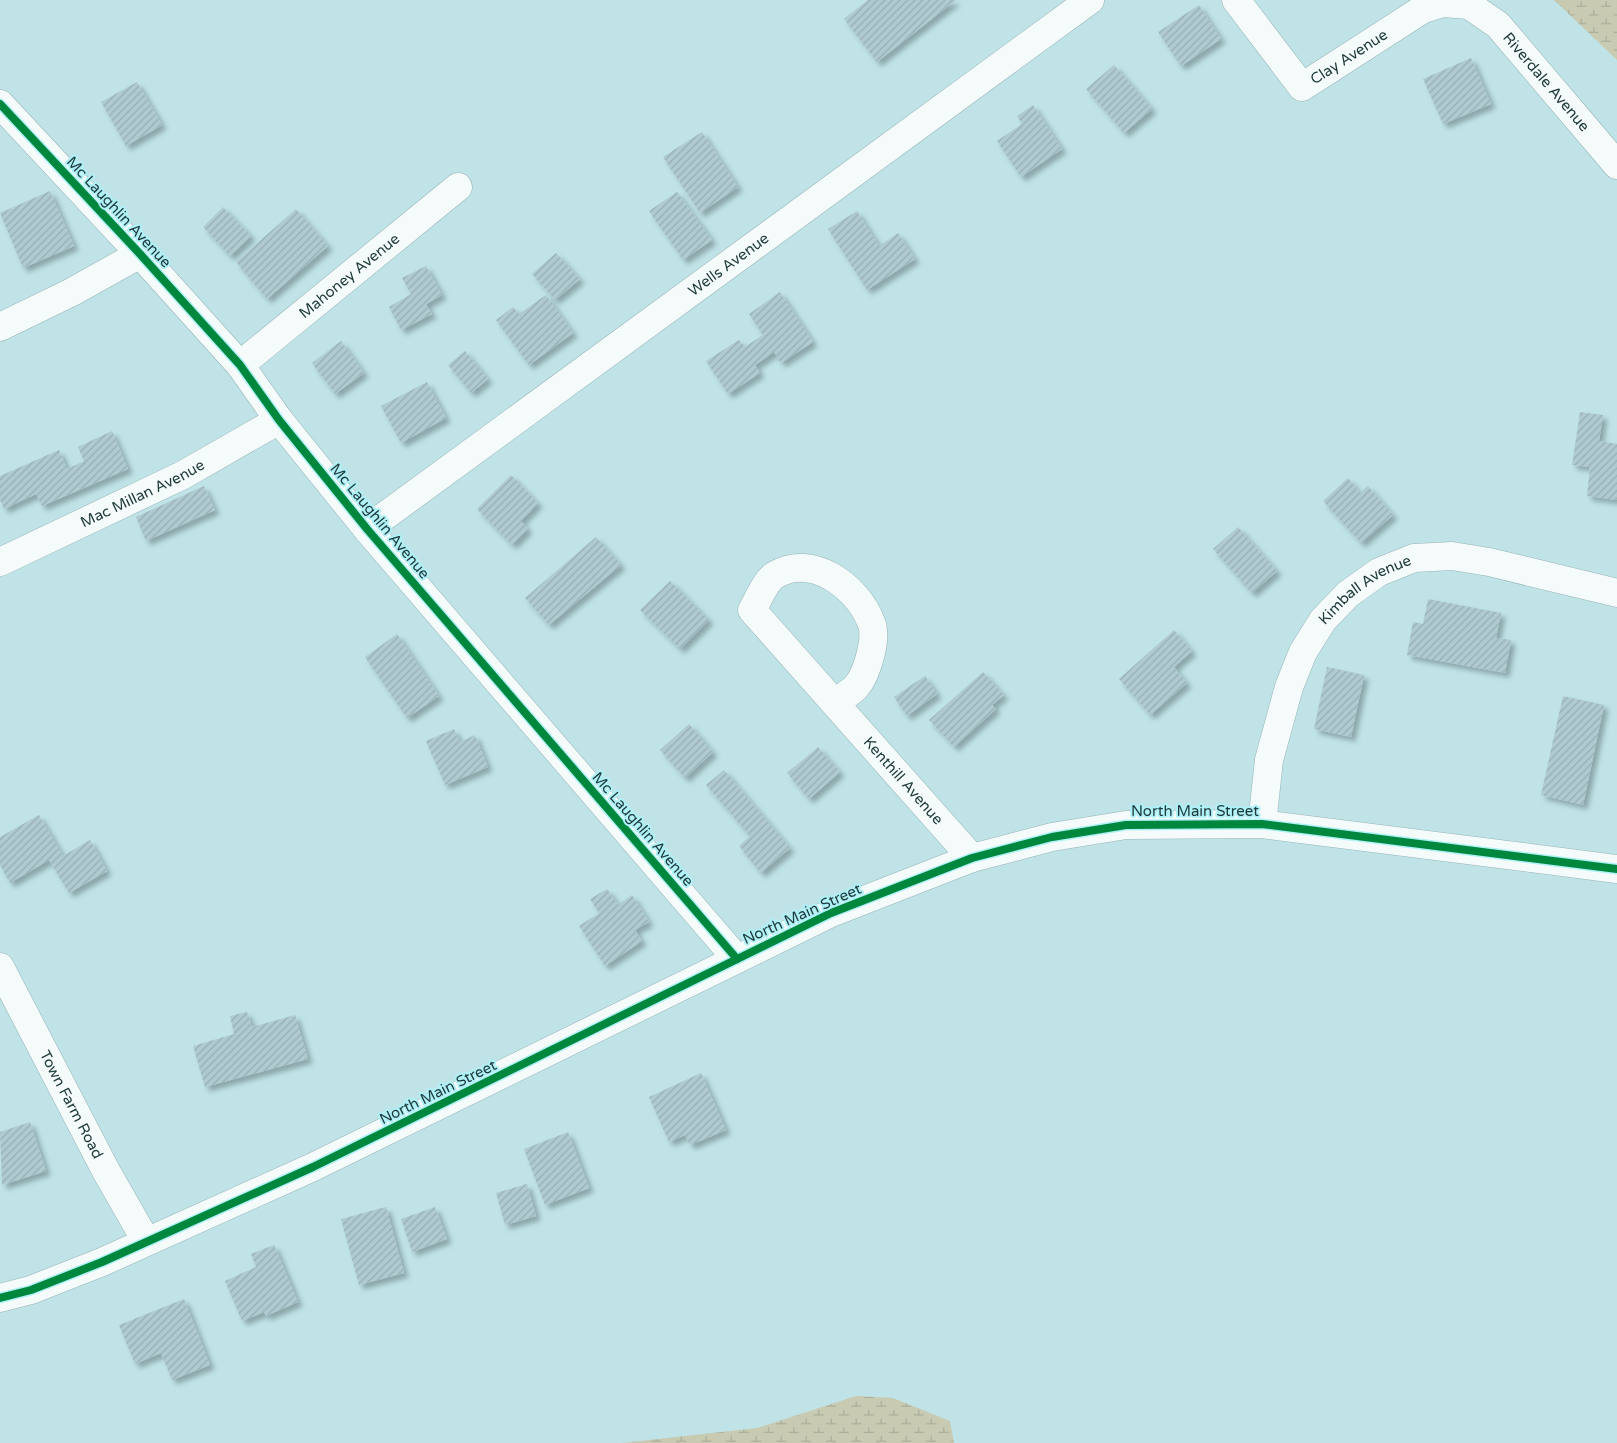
<svg xmlns="http://www.w3.org/2000/svg" width="1617" height="1443" viewBox="0 0 1617 1443" font-family="'Varela Round',sans-serif">
<style>
.wetland{fill:url(#wetland-marsh)}
.building{fill:url(#building-hatch);filter:url(#shadow)}
.lines{fill:none;stroke-linecap:round;stroke-linejoin:round}
.street-casing{stroke:#97b3b6;stroke-width:29}
.secondary-casing{stroke:#97b3b6;stroke-width:29}
.street{stroke:#f5fbfb;stroke-width:28}
.secondary{stroke:#f5fbfb;stroke-width:28}
.cycleway-casing{stroke:#aff1f7;stroke-width:11}
.cycleway{stroke:#00873e;stroke-width:8}
.labels{text-anchor:middle;stroke-width:4;stroke-linejoin:round;paint-order:stroke}
.street-label{font-size:15px;fill:#1e393b;stroke:#aff1f7}
</style>
<defs>
<pattern id="wetland-marsh" width="20" height="14" patternUnits="userSpaceOnUse" patternTransform="scale(1.25)"><rect width="20" height="14" fill="#c8cab1"/><path d="M1 5h8M5 5V1M11 12h8M15 12V8" fill="none" stroke="#abae99"/></pattern>
<pattern id="building-hatch" width="6" height="6" patternUnits="userSpaceOnUse" patternTransform="scale(1.25)"><rect width="6" height="6" fill="#afcad0"/><path d="M-1 1l2-2M0 6l6-6M5 7l2-2" fill="none" stroke="#96aeb4"/></pattern>
<filter id="shadow"><feDropShadow dx="4.5" dy="4.5" stdDeviation="2.5" flood-color="#0004"/></filter>
</defs>
<rect width="100%" height="100%" fill="#bfe3e7"/>
<!-- wetland -->
<g class="wetland">
<polygon points="1554,0 1617,0 1617,60"/>
<polygon points="856,1396 893,1398 950,1421 954,1443 622,1443 757,1428"/>
</g>
<!-- building -->
<g class="building">
<polygon points="868,0 956,0 877,62 844,19"/>
<polygon points="1199,5 1221,39 1181,66 1158,32"/>
<polygon points="1471,58 1491,104 1443,124 1423,79"/>
<polygon points="1114,65 1152,109 1124,133 1086,89"/>
<polygon points="137,82 162,125 126,146 101,102"/>
<polygon points="1033,105 1062,149 1021,177 997,141 1022,124 1017,116"/>
<polygon points="702,132 738,187 700,213 663,157"/>
<polygon points="50,191 74,246 23,268 0,213"/>
<polygon points="677,192 712,240 683,260 649,211"/>
<polygon points="223,207 251,236 230,256 203,227"/>
<polygon points="296,209 328,246 267,299 236,262"/>
<polygon points="857,211 879,246 898,233 915,259 867,290 828,229"/>
<polygon points="556,253 580,279 555,300 532,274"/>
<polygon points="426,266 442,295 426,304 432,314 401,330 389,307 411,294 402,278"/>
<polygon points="780,292 813,342 781,363 774,352 755,365 760,373 728,394 706,361 739,340 745,347 763,335 749,314"/>
<polygon points="546,295 573,333 529,365 496,320 513,307 519,314"/>
<polygon points="341,341 364,373 335,394 312,363"/>
<polygon points="465,351 488,379 471,393 448,365"/>
<polygon points="427,382 446,418 401,443 381,406"/>
<polygon points="1580,412 1603,415 1599,441 1617,444 1617,500 1587,496 1590,467 1572,465"/>
<polygon points="112,431 128,469 42,506 36,494 4,509 0,500 0,476 59,450 67,469 84,461 78,447"/>
<polygon points="511,475 538,503 521,521 528,529 512,545 477,509"/>
<polygon points="1348,478 1360,493 1368,486 1393,515 1361,543 1323,501"/>
<polygon points="204,486 215,510 146,541 136,517"/>
<polygon points="1238,527 1277,571 1252,593 1213,549"/>
<polygon points="596,537 621,565 549,625 525,598"/>
<polygon points="670,581 709,620 680,649 640,610"/>
<polygon points="1428,599 1501,613 1496,638 1511,640 1505,673 1407,655 1413,622 1423,624"/>
<polygon points="1174,630 1192,651 1174,667 1187,683 1150,715 1119,679"/>
<polygon points="397,634 439,696 407,718 365,657"/>
<polygon points="1327,667 1364,675 1351,737 1314,729"/>
<polygon points="983,672 1004,695 992,705 996,709 954,747 929,720"/>
<polygon points="925,676 937,694 907,716 894,697"/>
<polygon points="1563,696 1604,705 1583,805 1541,795"/>
<polygon points="689,724 713,752 685,778 660,750"/>
<polygon points="454,729 460,742 475,735 488,767 445,785 426,741"/>
<polygon points="818,747 840,772 809,799 787,773"/>
<polygon points="724,770 790,848 761,873 739,846 750,836 706,785"/>
<polygon points="39,815 63,856 90,840 107,871 69,893 49,860 10,883 0,865 0,837"/>
<polygon points="607,889 618,905 632,895 649,922 635,930 642,941 605,966 579,926 599,913 590,899"/>
<polygon points="247,1012 252,1027 295,1015 308,1059 205,1087 193,1046 234,1034 230,1016"/>
<polygon points="701,1073 726,1130 690,1145 685,1135 669,1142 649,1097"/>
<polygon points="30,1122 46,1171 2,1185 0,1132"/>
<polygon points="568,1132 589,1188 545,1205 524,1149"/>
<polygon points="527,1184 536,1216 505,1225 496,1193"/>
<polygon points="386,1207 404,1273 359,1285 341,1219"/>
<polygon points="435,1207 447,1239 412,1252 401,1219"/>
<polygon points="274,1245 298,1302 266,1316 264,1312 242,1321 225,1281 256,1267 251,1254"/>
<polygon points="184,1299 210,1365 172,1380 161,1353 135,1364 119,1325"/>
</g>
<g class="lines">
<!-- street casing -->
<g class="street-casing">
<g id="street">
<path id="s1" d="M 1236,0 L 1302,87 L 1423,9 L 1443,3 L 1469,5 L 1498,25 L 1617,165"/>
<polyline points="0,104 140,254 240,365 279,420 367,529 737,959"/>
<polyline points="0,327 72,292 140,254"/>
<path id="s2" d="M 240,365 L 458,187"/>
<path id="s3" d="M 367,529 L 1090,0"/>
<path id="s4" d="M 0,562 L 183,475 L 279,420"/>
<path id="s5" d="M 835,703 C 841,698 850,693 856,687 C 867,674 878,638 871,622 C 857,586 812,553 775,575 C 765,581 758,601 752,610 L 972,858"/>
<path id="s6" d="M 1262,824 L 1269,760 L 1289,687 L 1303,652 L 1323,620 L 1348,594 L 1379,572 L 1414,558 L 1452,556 L 1489,562 L 1617,593"/>
<path id="s7" d="M 0,967 L 106,1171 L 146,1241"/>
</g>
</g>
<!-- secondary casing -->
<g class="secondary-casing">
<polyline id="secondary" points="0,1298 31,1290 102,1262 313,1167 831,913 972,858 1052,837 1126,825 1262,824 1617,869"/>
</g>
<!-- street -->
<use href="#street" class="street"/>
<!-- secondary -->
<use href="#secondary" class="secondary"/>
<!-- cycleway casing -->
<g class="cycleway-casing">
<g id="cycleway">
<polyline points="0,104 140,254 240,365 279,420 367,529 737,959"/>
<polyline points="0,1298 31,1290 102,1262 313,1167 831,913 972,858 1052,837 1126,825 1262,824 1617,869"/>
</g>
</g>
<!-- cycleway -->
<use href="#cycleway" class="cycleway"/>
</g>
<g class="labels">
<!-- street labels -->
<g class="street-label">
<text dy="5" stroke="none"><textPath href="#s1" startOffset="165">Clay Avenue</textPath></text>
<text dy="5" stroke="none"><textPath href="#s1" startOffset="410">Riverdale Avenue</textPath></text>
<text transform="translate(119 212) rotate(47)" y="5">Mc Laughlin Avenue</text>
<text dy="5" stroke="none"><textPath href="#s3" startOffset="448">Wells Avenue</textPath></text>
<text dy="5" stroke="none"><textPath href="#s2" startOffset="141">Mahoney Avenue</textPath></text>
<text dy="5" stroke="none"><textPath href="#s4" startOffset="158">Mac Millan Avenue</textPath></text>
<text transform="translate(380 521) rotate(50)" y="5">Mc Laughlin Avenue</text>
<text dy="5" stroke="none"><textPath href="#s6" startOffset="268">Kimball Avenue</textPath></text>
<text dy="5" stroke="none"><textPath href="#s5" startOffset="486">Kenthill Avenue</textPath></text>
<text x="1195" y="816">North Main Street</text>
<text transform="translate(643 829) rotate(49)" y="5">Mc Laughlin Avenue</text>
<text transform="translate(802 914) rotate(-24)" y="5">North Main Street</text>
<text transform="translate(438 1092) rotate(-26)" y="5">North Main Street</text>
<text dy="5" stroke="none"><textPath href="#s7" startOffset="155">Town Farm Road</textPath></text>
</g>
</g>
</svg>
